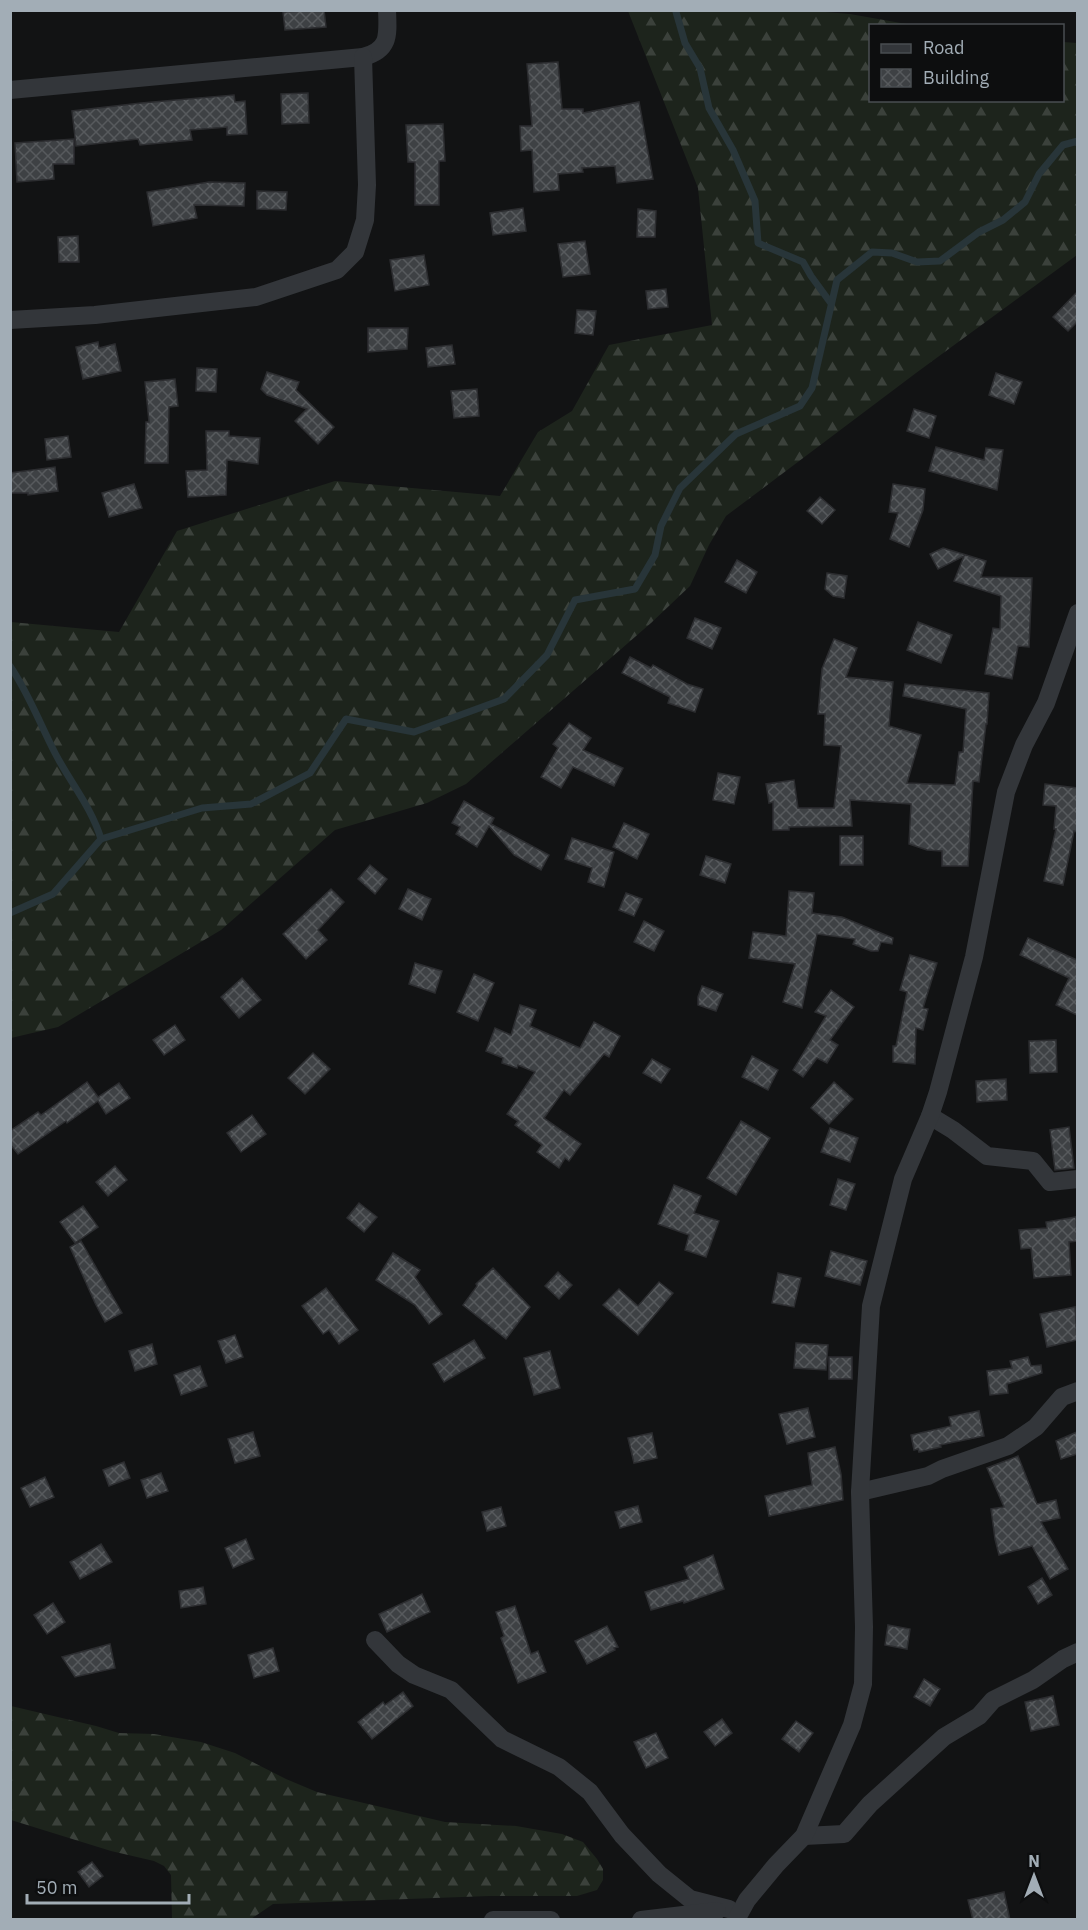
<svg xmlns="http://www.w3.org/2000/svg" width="1088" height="1930" viewBox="0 0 1088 1930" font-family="'IBM Plex Sans',sans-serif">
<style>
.forest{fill:url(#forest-firs)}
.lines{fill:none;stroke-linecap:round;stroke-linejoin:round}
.stream{stroke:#283539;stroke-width:7}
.building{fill:url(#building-cross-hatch);stroke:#2c2d30;stroke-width:1.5}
.minor{stroke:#33363a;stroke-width:18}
</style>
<defs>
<pattern id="forest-firs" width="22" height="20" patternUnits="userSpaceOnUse" patternTransform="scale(1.5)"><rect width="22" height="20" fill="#1d241c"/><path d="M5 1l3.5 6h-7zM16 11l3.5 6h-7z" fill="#3b413b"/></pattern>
<pattern id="building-cross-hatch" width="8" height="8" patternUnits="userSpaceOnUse" patternTransform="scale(1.5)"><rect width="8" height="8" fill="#3e4144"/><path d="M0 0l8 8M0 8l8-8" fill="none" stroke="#575a5d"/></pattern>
</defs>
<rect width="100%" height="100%" fill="#121314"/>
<!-- forest -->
<g class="forest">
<polygon points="628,11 813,11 850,14 912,25 870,26 870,100 1062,100 1063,42 1077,43 1077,255 916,373 726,516 709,545 690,586 651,623 466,784 427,803 335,830 221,930 58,1027 11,1038 11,622 119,632 177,531 335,481 500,496 538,432 572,411 609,345 712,325 698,188"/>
<polygon points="11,1706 96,1726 119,1733 154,1734 201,1742 235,1753 286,1779 317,1792 445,1822 516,1826 562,1834 583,1842 597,1859 603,1869 603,1880 597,1890 577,1896 489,1896 273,1904 251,1919 172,1919 171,1875 164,1866 154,1861 111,1851 11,1820"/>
</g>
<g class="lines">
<!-- stream -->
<g class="stream">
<polyline points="676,12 685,43 700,68 709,108 733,150 755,201 758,243 803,262 811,276 830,302"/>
<path d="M 10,666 C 29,694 40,724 55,753 C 70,782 92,808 101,839"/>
<polyline points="10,913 53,894 101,839 202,808 251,804 310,773 346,719 414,732 504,699 547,655 575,600 635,589 655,555 661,526 680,488 736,434 800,406 812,388 837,280 872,252 892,253 917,262 940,261 979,232 1003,220 1025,202 1039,174 1063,145 1078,141"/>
</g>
</g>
<!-- building -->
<g class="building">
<polygon points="324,10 326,27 285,30 283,12"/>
<polygon points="558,62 562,109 583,109 583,113 639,102 653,179 617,183 615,166 582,168 583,172 558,174 559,190 534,192 532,150 521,151 520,126 532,126 527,64"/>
<polygon points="308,93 309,123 282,124 281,94"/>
<polygon points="234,95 235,102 245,101 247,134 227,135 227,127 190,130 192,140 140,145 138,139 76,146 72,111 141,103"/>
<polygon points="443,124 445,161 439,161 439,205 415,205 415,162 408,162 406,125"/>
<polygon points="74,139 74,164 53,164 54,179 17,182 15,143"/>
<polygon points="209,182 245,183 244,206 194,205 197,218 153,226 147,192"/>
<polygon points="257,191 287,192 286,210 257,209"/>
<polygon points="523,208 526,231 493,235 490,213"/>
<polygon points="638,209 656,211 655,237 637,237"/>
<polygon points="78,236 79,262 59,262 58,237"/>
<polygon points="585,241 590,274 563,277 558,244"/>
<polygon points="424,255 429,285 395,291 390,260"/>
<polygon points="666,289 668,307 648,309 646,291"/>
<polygon points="1077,292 1077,322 1068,331 1053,317"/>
<polygon points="577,310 596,311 593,335 575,333"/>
<polygon points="368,328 408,328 407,349 368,352"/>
<polygon points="98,342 99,348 115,344 121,371 83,379 76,347"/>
<polygon points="452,345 455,364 428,367 426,348"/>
<polygon points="197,368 217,369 216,392 196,391"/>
<polygon points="267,372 299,382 296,390 334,427 318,444 295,421 307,409 267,395 261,389"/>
<polygon points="996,373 1022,382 1014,404 989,395"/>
<polygon points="175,379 178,406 169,407 168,463 145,463 146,422 149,422 145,382"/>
<polygon points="477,389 479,416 454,418 451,391"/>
<polygon points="914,409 936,416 929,438 907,431"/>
<polygon points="206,431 229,431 229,436 260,438 258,464 227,460 226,495 188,497 186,471 207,470"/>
<polygon points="68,436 71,457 47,460 45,439"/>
<polygon points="936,447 984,460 986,448 1003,450 997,490 929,471"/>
<polygon points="55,467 58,491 28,495 28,493 10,493 10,473"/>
<polygon points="134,484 142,508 109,517 102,493"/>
<polygon points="893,484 925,489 923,510 909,547 890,539 898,513 889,512"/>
<polygon points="820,497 835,510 822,524 807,511"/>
<polygon points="943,548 986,561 981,577 1032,578 1029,647 1018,646 1012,679 985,674 993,628 1000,629 1001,596 954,581 964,556 938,569 930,554"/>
<polygon points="737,560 757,572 746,593 725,582"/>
<polygon points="827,573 847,576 844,598 833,596 825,589"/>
<polygon points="695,618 721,628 712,649 687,638"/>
<polygon points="918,622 952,635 941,663 907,650"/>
<polygon points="834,639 857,648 846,677 893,682 889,726 921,735 907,783 955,785 959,752 963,752 966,709 903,696 905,684 989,693 987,724 986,724 979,782 973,781 968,866 942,866 942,851 927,850 909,844 911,804 850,800 852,826 789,827 789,830 773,830 773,802 769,803 766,784 794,780 798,808 834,808 841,746 824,745 825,714 818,714 822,669"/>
<polygon points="630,657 651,668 653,665 687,684 703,689 695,712 668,703 670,697 622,673"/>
<polygon points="569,723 591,738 583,750 623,768 614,786 573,767 561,788 541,777 558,748 553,744"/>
<polygon points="718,773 740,777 734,804 713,800"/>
<polygon points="1045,784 1077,788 1077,832 1074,831 1063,885 1044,881 1056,829 1054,829 1056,806 1043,805"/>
<polygon points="464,801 494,818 491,824 549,855 541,870 514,855 489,826 477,847 456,834 460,827 452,823"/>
<polygon points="624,823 649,834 637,859 613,847"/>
<rect x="840" y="836" width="23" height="29"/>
<polygon points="572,838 614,852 604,887 588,882 592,868 565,859"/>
<polygon points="706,856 731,864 725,883 700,875"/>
<polygon points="370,865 387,879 375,894 358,879"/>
<polygon points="331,889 344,902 318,930 327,940 306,959 283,934"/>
<polygon points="408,889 431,899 422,920 399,909"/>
<polygon points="789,891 814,893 812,913 842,917 893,938 892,944 881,942 878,951 871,951 853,944 855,939 817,934 802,1008 783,1002 795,964 749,958 753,932 786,936"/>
<polygon points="626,893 642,899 634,916 619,910"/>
<polygon points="644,921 664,931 654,951 634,942"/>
<polygon points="1028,938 1077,960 1077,1015 1056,1005 1069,978 1020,955"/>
<polygon points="910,955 937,963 923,1008 928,1009 923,1030 916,1028 915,1064 893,1062 893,1046 896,1046 907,992 900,990"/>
<polygon points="415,963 442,971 435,993 409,984"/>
<polygon points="474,974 494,983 478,1021 457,1012"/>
<polygon points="242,978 261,1000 239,1018 221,997"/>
<polygon points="702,986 723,994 716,1011 698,1005 698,997"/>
<polygon points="831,990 854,1007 830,1040 838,1045 827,1063 817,1058 803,1077 793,1070 826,1016 815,1012"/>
<polygon points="520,1005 536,1010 530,1026 580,1048 594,1022 620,1036 609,1057 604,1054 570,1095 564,1090 544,1118 581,1144 569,1161 565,1158 559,1168 537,1152 542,1145 515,1125 518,1121 507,1114 535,1072 518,1065 517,1068 502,1063 503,1058 486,1051 495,1028 511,1035"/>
<polygon points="175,1025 185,1040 164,1055 153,1040"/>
<polygon points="1056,1040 1057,1072 1030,1073 1029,1041"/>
<polygon points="313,1053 330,1069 305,1094 288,1078"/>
<polygon points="752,1056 778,1070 768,1090 742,1077"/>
<polygon points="652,1059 670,1069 661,1083 643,1073"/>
<polygon points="1006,1079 1007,1100 977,1102 976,1081"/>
<polygon points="87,1082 98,1097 119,1083 130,1098 106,1114 98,1101 67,1123 66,1121 18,1154 10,1144 10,1131 38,1112 41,1115"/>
<polygon points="834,1082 853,1099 829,1124 811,1108"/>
<polygon points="252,1115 266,1134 241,1152 227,1133"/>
<polygon points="741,1121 770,1138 736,1195 707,1178"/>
<polygon points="1069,1127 1074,1168 1055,1170 1050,1130"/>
<polygon points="830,1128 858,1138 850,1162 821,1152"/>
<polygon points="115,1166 127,1180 108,1196 96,1182"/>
<polygon points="838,1179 855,1184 846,1210 830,1205"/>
<polygon points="674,1185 701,1196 694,1213 719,1221 706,1257 685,1250 689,1235 658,1224"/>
<polygon points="359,1203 377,1217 364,1232 347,1218"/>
<polygon points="83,1206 98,1227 75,1243 60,1222"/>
<polygon points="1076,1217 1077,1241 1069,1242 1071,1275 1034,1278 1031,1248 1021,1249 1019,1230 1047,1228 1046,1222"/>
<polygon points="81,1241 122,1313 105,1322 95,1303 70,1247"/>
<polygon points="831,1251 867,1261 860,1285 825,1276"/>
<polygon points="393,1253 420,1270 415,1277 442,1314 429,1324 415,1305 376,1280"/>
<polygon points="493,1268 530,1307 506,1339 463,1305 477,1286 476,1284"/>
<polygon points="558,1272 572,1285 559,1299 545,1286"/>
<polygon points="778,1273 801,1278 794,1307 772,1303"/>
<polygon points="659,1282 673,1293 638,1335 603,1305 619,1289 638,1306"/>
<polygon points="326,1288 358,1330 339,1344 329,1330 323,1334 302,1306"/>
<polygon points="1075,1307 1077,1340 1047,1347 1040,1314"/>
<polygon points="235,1335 243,1357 226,1363 218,1341"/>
<polygon points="474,1340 485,1358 444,1382 433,1364"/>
<polygon points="796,1343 828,1345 826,1370 794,1368"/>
<polygon points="152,1344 157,1364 135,1371 129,1351"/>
<polygon points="550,1351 560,1388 534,1395 524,1358"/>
<rect x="829" y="1357" width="23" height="22"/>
<polygon points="1028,1357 1031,1366 1041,1365 1042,1373 1007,1384 1008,1393 990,1395 987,1371 1012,1368 1010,1361"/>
<polygon points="200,1366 207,1386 181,1395 174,1375"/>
<polygon points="808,1408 815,1437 787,1444 779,1414"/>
<polygon points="979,1411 984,1436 940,1445 941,1447 919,1452 918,1449 914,1450 911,1435 951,1426 949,1417"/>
<polygon points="253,1432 260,1456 235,1463 228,1439"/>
<polygon points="1077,1432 1077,1454 1061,1459 1056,1441"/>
<polygon points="652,1433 657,1458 634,1463 628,1438"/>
<polygon points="835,1447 841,1474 843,1500 769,1516 765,1496 812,1485 808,1453"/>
<polygon points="1018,1456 1037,1504 1056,1500 1060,1518 1041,1522 1068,1569 1050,1579 1032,1546 999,1555 995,1539 991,1509 1004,1507 987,1468"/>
<polygon points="124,1462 130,1478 109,1486 103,1470"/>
<polygon points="161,1473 168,1491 147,1498 141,1480"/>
<polygon points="45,1477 54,1497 30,1507 21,1488"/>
<polygon points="638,1506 642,1522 620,1528 615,1512"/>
<polygon points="501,1507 506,1526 487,1531 482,1512"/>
<polygon points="246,1539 254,1559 233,1568 225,1548"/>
<polygon points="101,1544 112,1562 80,1579 70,1562"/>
<polygon points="713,1555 724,1589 684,1603 683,1601 651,1610 645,1592 689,1579 684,1567"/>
<polygon points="1042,1578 1052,1595 1038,1604 1028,1587"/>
<polygon points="203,1587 206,1604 181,1608 179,1591"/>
<polygon points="422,1594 430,1612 387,1632 379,1614"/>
<polygon points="53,1603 65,1622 47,1634 34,1615"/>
<polygon points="515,1606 531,1654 538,1651 546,1672 518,1683 501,1638 504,1636 496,1612"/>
<polygon points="888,1625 910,1629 907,1649 885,1645"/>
<polygon points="607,1626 618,1647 614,1648 615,1650 587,1664 575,1641"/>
<polygon points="110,1644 115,1668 75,1677 62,1657"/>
<polygon points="273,1648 279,1671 254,1678 248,1655"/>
<polygon points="924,1679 940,1689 930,1706 914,1697"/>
<polygon points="403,1692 413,1706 372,1739 358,1722 383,1702 385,1705"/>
<polygon points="1053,1696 1059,1725 1031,1731 1025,1702"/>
<polygon points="722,1719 732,1733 715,1746 704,1732"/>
<polygon points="796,1721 813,1733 799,1752 782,1739"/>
<polygon points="656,1733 668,1758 646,1768 634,1742"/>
<polygon points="92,1862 103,1876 89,1887 78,1872"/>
<polygon points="1004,1892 1010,1920 973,1920 968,1900"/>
</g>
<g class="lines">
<!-- minor -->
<g class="minor">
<path d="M 10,90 L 363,57 C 390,50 388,35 387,10"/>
<polyline points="10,320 95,315 256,297 337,270 355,252 365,220 367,185 363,57"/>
<polyline points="930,1116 953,1130 987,1156 1033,1161 1050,1182 1078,1179"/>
<polyline points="860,1492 928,1476 942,1469 1008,1446 1036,1427 1062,1397 1078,1391"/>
<polyline points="375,1640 398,1664 414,1675 451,1690 502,1739 559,1767 590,1792 622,1835 659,1874 690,1899 729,1909"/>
<polyline points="804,1836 844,1834 870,1804 944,1737 979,1716 993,1700 1033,1680 1063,1659 1078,1652"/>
<polyline points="493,1920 551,1920"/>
<polyline points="641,1920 717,1911"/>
<polyline points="736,1920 747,1900 776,1865 804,1836 852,1725 863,1684 864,1627 860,1492 871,1306 903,1179 930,1116 938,1092 974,957 1006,792 1024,745 1046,703 1078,613"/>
</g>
</g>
<!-- border -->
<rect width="1088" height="1930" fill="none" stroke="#a2adb6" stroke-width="24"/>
<!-- legend -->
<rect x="869" y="24" width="195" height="78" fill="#0d0e0f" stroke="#494e52" stroke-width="1.5"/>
<rect x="881" y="44" width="30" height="9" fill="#33363a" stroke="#494e52" stroke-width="1.5"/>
<text x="923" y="54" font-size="18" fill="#a2adb6">Road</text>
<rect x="881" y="69" width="30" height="18" fill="url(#building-cross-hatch)" stroke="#494e52" stroke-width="1.5"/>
<text x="923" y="84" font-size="18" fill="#a2adb6">Building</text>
<!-- north arrow -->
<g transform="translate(1034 1876)" stroke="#0d0e0f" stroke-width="4.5" paint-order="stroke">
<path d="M0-4.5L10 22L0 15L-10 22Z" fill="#a2adb6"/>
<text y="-9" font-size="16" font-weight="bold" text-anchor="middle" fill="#a2adb6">N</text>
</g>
<!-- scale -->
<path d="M27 1894v9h162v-9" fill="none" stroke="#a2adb6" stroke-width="3"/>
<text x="36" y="1894" font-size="18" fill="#a2adb6" stroke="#0d0e0f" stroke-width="4.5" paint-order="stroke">50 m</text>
</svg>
